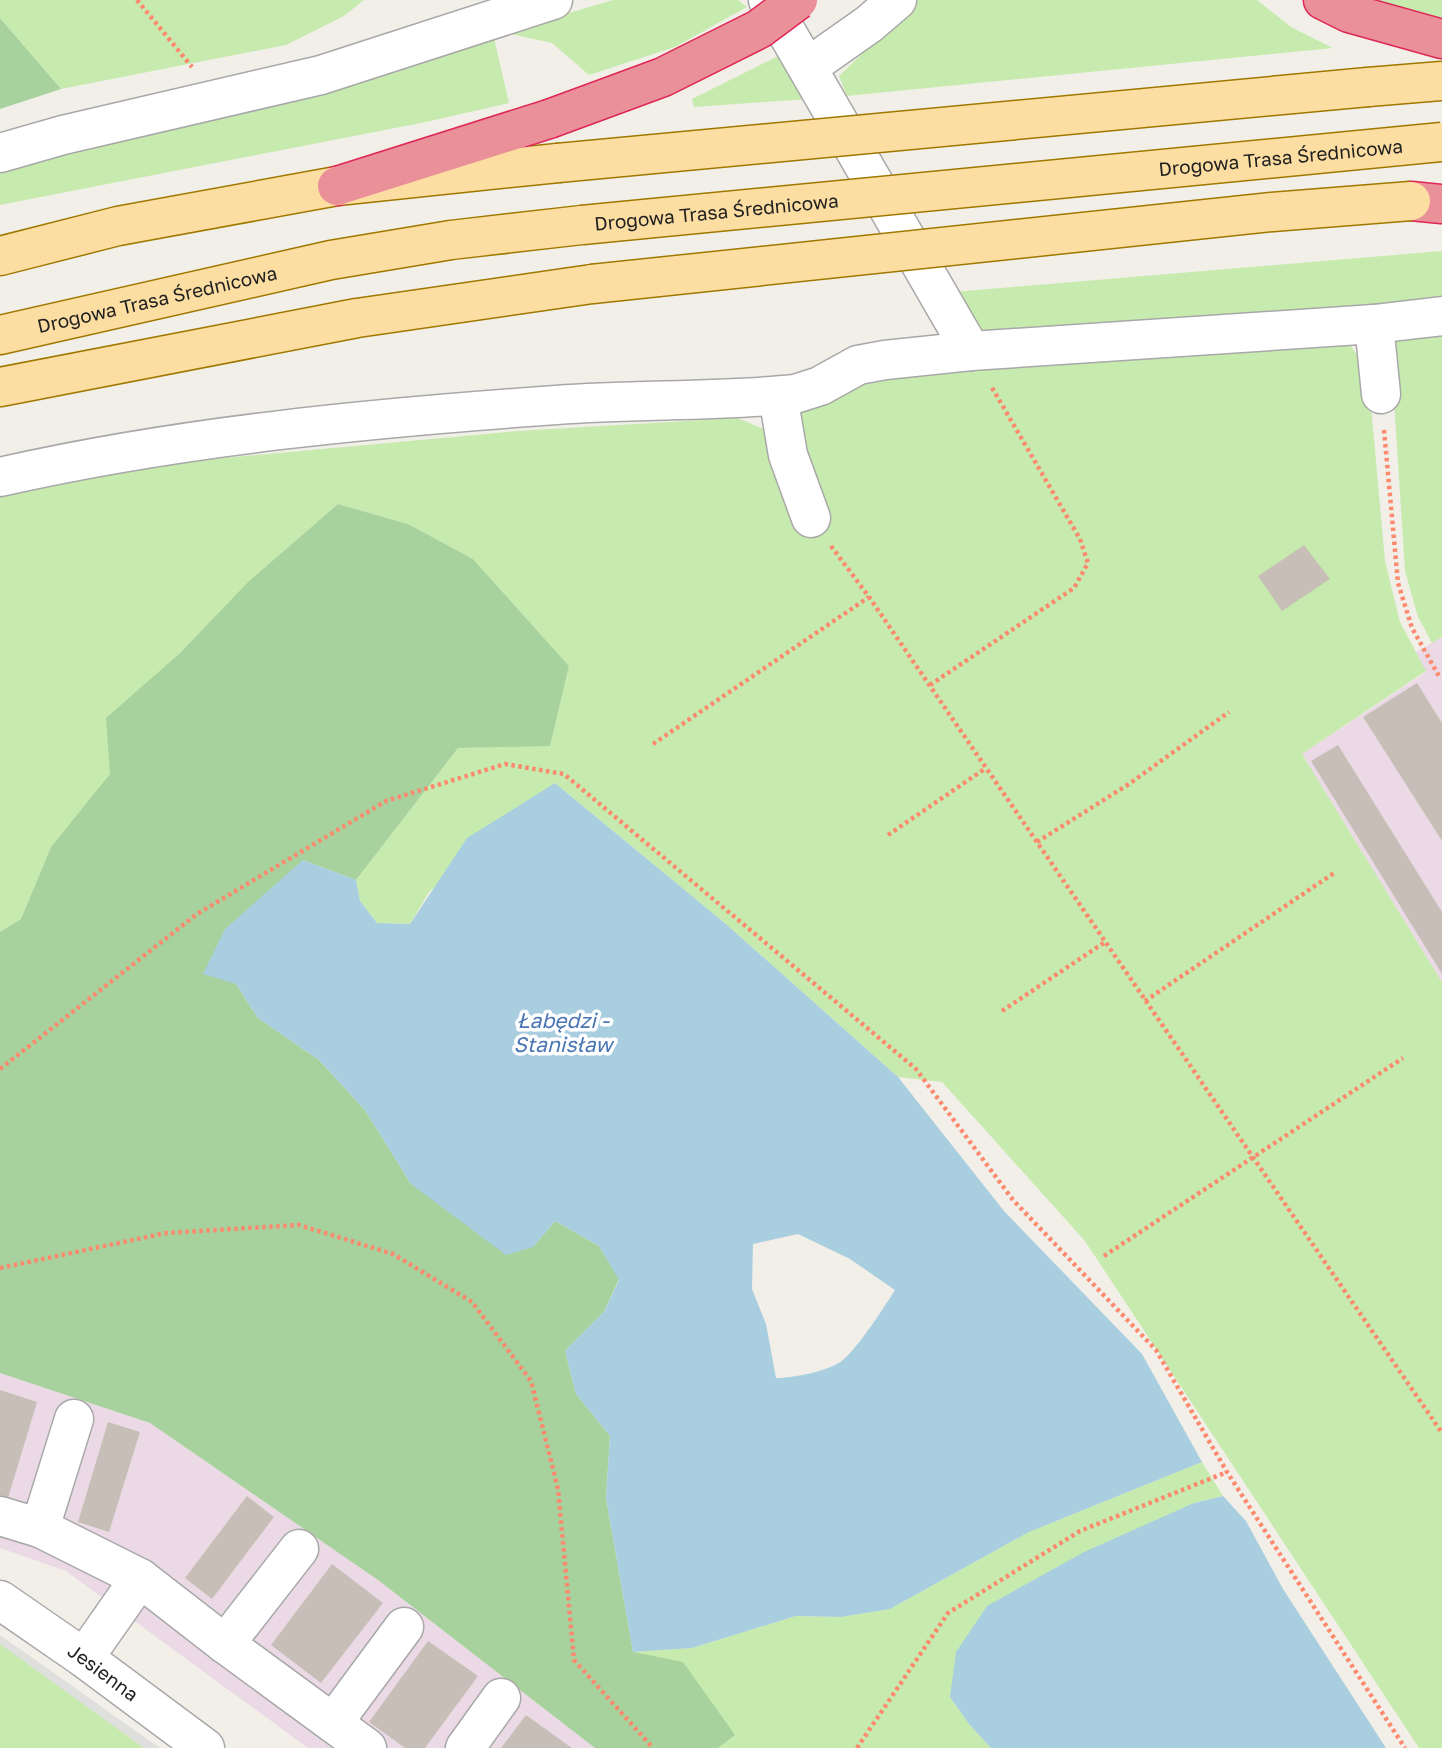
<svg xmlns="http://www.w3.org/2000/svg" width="1442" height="1748" viewBox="0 0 1442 1748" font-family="'Golos Text',sans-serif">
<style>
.residential{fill:#dfdfde}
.industrial{fill:#ebdae6}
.grass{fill:#c7ebae}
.forest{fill:#a7d19d}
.water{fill:#a9cedf;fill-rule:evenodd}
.building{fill:#c7bfb7}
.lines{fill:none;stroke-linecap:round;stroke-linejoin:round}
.minor-casing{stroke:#a8a8a8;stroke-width:41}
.major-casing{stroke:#9f7800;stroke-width:41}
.highway-casing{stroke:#de2756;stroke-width:41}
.path{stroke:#fb8a6f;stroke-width:4.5;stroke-dasharray:3.5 3.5;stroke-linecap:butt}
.minor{stroke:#fff;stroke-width:38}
.major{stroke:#fddea2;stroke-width:38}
.highway{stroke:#e99099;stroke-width:38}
.major-bridge-casing{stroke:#9f7800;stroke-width:41;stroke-linecap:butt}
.highway-bridge-casing{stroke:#de2756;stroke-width:41;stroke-linecap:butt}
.major-bridge{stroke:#fddea2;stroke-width:38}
.highway-bridge{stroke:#e99099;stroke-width:38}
.labels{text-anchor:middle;stroke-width:7;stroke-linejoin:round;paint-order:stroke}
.street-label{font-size:19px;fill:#212121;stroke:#fff}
.water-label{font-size:21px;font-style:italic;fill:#4b76b4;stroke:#fff}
</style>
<rect width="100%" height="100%" fill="#f2efe8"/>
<!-- residential -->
<polygon class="residential" points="0,1635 160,1748 0,1748"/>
<!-- industrial -->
<g class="industrial">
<polygon points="1442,637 1442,982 1302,754 1426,672 1416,652"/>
<polygon points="0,1373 150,1423 378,1580 595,1748 308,1748 66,1571 0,1548"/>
</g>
<!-- grass -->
<g class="grass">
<polygon points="0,0 364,0 344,16 286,45 61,89 0,18"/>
<polygon points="613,0 738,0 747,7 675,47 589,75 552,43 511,34 494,38 509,103 426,122 0,205 0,162 476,40"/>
<polygon points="918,0 1257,0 1291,27 1333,48 847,96 839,76"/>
<polygon points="1356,0 1442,0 1442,22"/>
<polygon points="778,56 808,99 694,107 692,99"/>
<polygon points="1442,251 1442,306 972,333 953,292"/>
<polygon points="1442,327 1442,637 1432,643 1418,617 1405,571 1393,385 1383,334"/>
<polygon points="1320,336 1351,346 1368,372 1385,561 1400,622 1426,671 1302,754 1442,982 1442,1748 1419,1748 1085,1241 942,1082 898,1077 727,925 555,783 429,892 410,924 377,923 360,901 356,880 458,748 550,745 569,666 473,559 408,524 338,504 248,582 179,654 107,718 111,774 51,847 21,919 0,932 0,492 127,467 517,431 737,418 764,429 800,529 828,528 800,450 798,412 869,373"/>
<polygon points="1202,1462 1223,1496 1194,1503 950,1697 969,1724 991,1748 718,1748 735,1734 633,1652 692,1648 796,1616 841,1617 890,1609 1029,1532"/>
<polygon points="0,1643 0,1644 144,1748 0,1748"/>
</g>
<!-- forest -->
<g class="forest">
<polygon points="0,18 61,89 0,109"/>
<polygon points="338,504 408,524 473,559 569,666 550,746 458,748 356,880 303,860 236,984 258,1018 319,1060 365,1110 411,1184 533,1247 555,1221 599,1246 619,1279 604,1312 565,1351 576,1394 610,1436 606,1498 633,1652 683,1662 735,1735 718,1748 595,1748 378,1580 150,1423 0,1373 0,932 21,919 51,847 110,774 106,718 179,654 248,582"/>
</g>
<!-- water -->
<g class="water">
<path d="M 555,783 L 727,925 L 898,1077 L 1004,1211 L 1142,1354 L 1202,1462 L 1029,1532 L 890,1609 L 841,1617 L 796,1616 L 692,1648 L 633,1652 L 606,1498 L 610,1436 L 576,1394 L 565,1351 L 604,1312 L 619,1280 L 599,1246 L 555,1221 L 533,1247 L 506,1255 L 411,1184 L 365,1110 L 319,1060 L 258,1018 L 236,984 L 203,974 L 225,929 L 303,860 L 356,880 L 360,901 L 377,923 L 410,924 L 467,838 ZM 798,1234 L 850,1259 L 895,1290 C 883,1309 859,1346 843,1360 C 830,1371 793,1378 776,1378 L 766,1324 L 752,1289 L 753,1244 Z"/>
<polygon points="1223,1496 1246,1521 1283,1589 1386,1748 991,1748 969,1724 950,1697 956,1652 987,1606 1084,1552 1194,1503"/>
</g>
<!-- building -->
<g class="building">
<polygon points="1304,545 1330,579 1282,611 1258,576"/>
<polygon points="1417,683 1442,723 1442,841 1363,717"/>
<polygon points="1338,745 1442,912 1442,974 1311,761"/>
<polygon points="0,1390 37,1402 8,1498 0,1496"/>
<polygon points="108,1422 140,1432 109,1532 78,1522"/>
<polygon points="247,1496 274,1517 212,1599 185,1578"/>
<polygon points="332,1564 383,1603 321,1683 271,1645"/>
<polygon points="428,1641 478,1676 425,1748 405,1748 369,1722"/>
<polygon points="526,1715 572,1748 501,1748"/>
</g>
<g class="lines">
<!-- minor casing -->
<g class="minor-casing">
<g id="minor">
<polyline points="768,0 971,351"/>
<polyline points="808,67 869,24 897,0"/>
<polyline points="0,153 63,135 321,75 553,0"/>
<polyline points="1374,324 1381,394"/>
<polyline points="778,396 788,455 811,518"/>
<path d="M 0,477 C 180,436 372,418 556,405 C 636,399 716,402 795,394 L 820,386 L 858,365 L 885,360 L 971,351 L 1374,324 L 1442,316"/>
<polyline points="0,1516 40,1528 140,1578 225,1644 367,1748"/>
<polyline points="40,1528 74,1419"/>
<path id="s1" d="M 0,1600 L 84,1658 L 205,1748"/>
<polyline points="225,1644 299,1549"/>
<polyline points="84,1658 140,1578"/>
<polyline points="333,1723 404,1627"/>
<polyline points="465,1748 501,1698"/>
</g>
</g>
<!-- major casing -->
<g class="major-casing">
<g id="major">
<polyline points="1368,87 1442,81"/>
<polyline points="0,256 118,226 337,186 558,163"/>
<path id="s2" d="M 0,335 L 331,260 L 451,240 L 582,225"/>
<polyline points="0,387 357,318 592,284"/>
</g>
</g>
<!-- highway casing -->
<g class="highway-casing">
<g id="highway">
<polyline points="1323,0 1349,13 1442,39"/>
<polyline points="337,186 549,119"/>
<polyline points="1411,201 1442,204"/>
</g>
</g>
<!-- path -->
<g class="path">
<polyline points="137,0 192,67"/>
<polyline points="1384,430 1398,583 1412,628 1440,678"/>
<polyline points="831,546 869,597 1442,1433"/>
<polyline points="930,685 1074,588 1088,563 1080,539 991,386"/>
<polyline points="653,744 869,597"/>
<polyline points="888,835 986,768"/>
<polyline points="1037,842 1129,784 1229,712"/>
<polyline points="1145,1001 1334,873"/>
<polyline points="1002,1011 1105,942"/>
<polyline points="0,1069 197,914 386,801 505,764 564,774 916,1069 1013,1200 1156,1350 1227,1472 1405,1748"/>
<polyline points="1104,1256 1403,1058"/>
<polyline points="0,1268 166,1233 299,1225 393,1254 472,1302 531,1381 558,1489 574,1660 653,1748"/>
<polyline points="857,1748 948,1613 1080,1531 1227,1472"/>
</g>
<!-- minor -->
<use href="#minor" class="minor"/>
<!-- major -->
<use href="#major" class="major"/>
<!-- highway -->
<use href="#highway" class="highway"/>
<!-- major-bridge casing -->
<g class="major-bridge-casing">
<g id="major-bridge">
<polyline points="558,163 1368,87"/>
<path id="s3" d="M 582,225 L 1442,142"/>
<polyline points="592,284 1272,212 1411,201"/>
</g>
</g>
<!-- highway-bridge casing -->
<g class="highway-bridge-casing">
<polyline id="highway-bridge" points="549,119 663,77 759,29 798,0"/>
</g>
<!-- major-bridge -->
<use href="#major-bridge" class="major-bridge"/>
<!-- highway-bridge -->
<use href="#highway-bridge" class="highway-bridge"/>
</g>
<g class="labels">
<!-- street labels -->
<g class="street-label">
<text dy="7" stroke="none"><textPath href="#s3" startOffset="702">Drogowa Trasa Średnicowa</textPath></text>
<text dy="7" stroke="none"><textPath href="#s3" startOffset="135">Drogowa Trasa Średnicowa</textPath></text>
<text dy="7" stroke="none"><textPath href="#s2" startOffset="161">Drogowa Trasa Średnicowa</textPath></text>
<text dy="7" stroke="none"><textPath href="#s1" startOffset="126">Jesienna</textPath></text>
</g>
<!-- water labels -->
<g class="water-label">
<text x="563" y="1028">Łabędzi -<tspan x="563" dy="24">Stanisław</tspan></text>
</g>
</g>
</svg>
